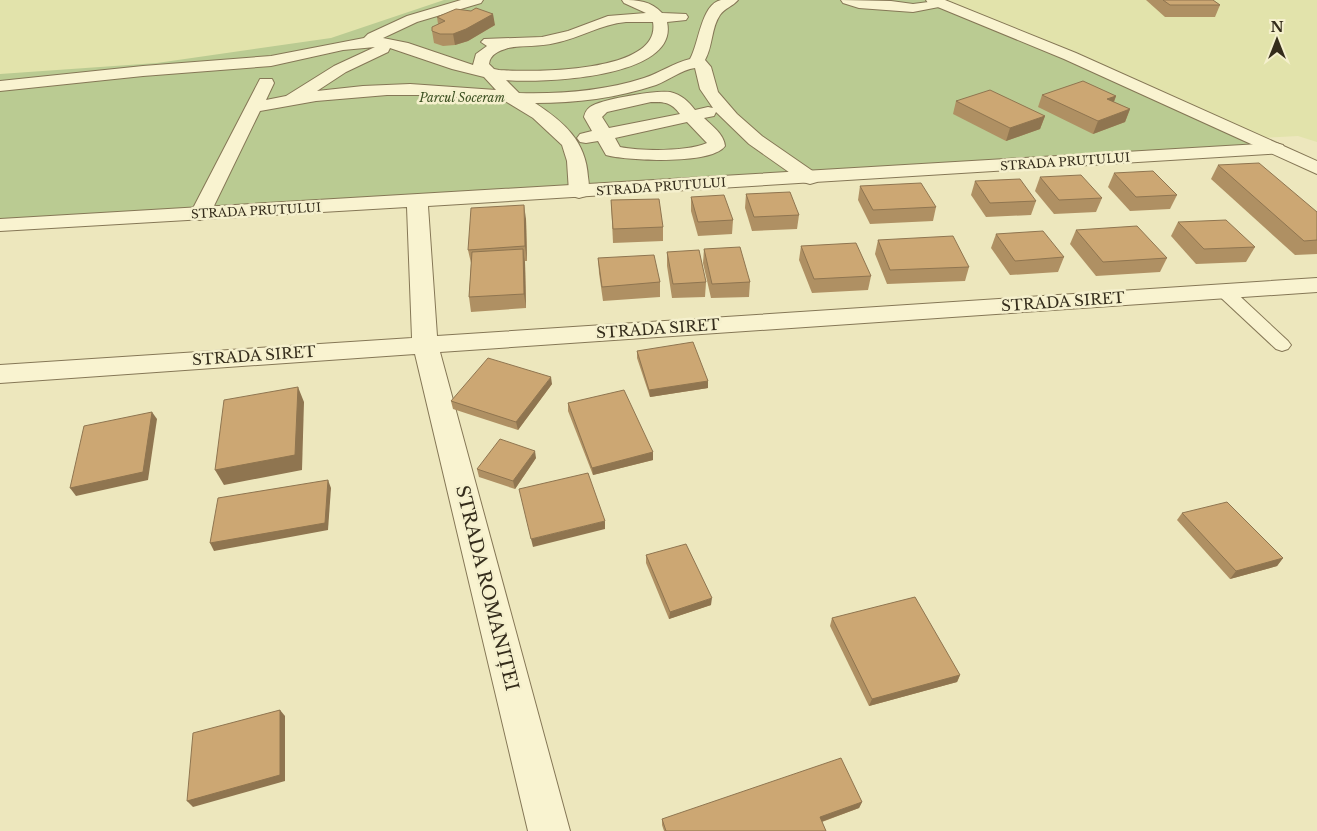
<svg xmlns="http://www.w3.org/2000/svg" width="1317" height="831" viewBox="0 0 1317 831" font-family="'Libre Baskerville',serif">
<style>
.farmland{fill:#e2e3ab}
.green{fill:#bacb92}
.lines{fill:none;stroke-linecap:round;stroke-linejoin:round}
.service-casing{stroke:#857756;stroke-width:2}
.pedestrian-casing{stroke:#857756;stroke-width:2}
.minor-casing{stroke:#857756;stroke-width:2}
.tertiary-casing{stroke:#857756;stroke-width:2}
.service{fill:#f9f3d0;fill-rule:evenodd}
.pedestrian{fill:#f9f3d0;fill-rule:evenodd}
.minor{fill:#f9f3d0;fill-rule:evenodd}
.tertiary{fill:#f9f3d0;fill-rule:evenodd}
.wall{fill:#af9063}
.shaded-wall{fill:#8f7550}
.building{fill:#cca773;stroke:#8f7550}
.labels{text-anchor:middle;stroke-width:5;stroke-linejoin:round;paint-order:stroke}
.far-park-label{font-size:12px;font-style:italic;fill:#3d5122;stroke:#f5f0cd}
.far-street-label{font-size:12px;fill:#342c1b;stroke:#f5f0cd}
.street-label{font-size:15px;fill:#342c1b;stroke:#f5f0cd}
.near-street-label{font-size:18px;fill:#342c1b;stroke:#f5f0cd}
</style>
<rect width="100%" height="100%" fill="#ede7bd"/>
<!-- farmland -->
<polygon class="farmland" points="0,0 1317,0 1317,142 1298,136 924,157 0,214"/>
<!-- green -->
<polygon class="green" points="444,0 933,0 1276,149 0,224 0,74 157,63 331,38"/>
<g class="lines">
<!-- service casing -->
<g class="service-casing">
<polygon id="service" points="1224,286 1230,287 1288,341 1291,345 1288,349 1282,351 1276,349 1218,295 1215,291 1218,287"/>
</g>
<!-- pedestrian casing -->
<g class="pedestrian-casing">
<g id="pedestrian">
<path d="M 461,0 L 483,0 L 481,3 L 417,22 L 383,38 L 408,43 L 473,65 L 476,54 L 487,46 L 481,42 L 484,39 L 542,37 L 568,31 L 608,16 L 646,13 L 624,3 L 622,0 C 638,0 651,1 662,13 L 686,14 L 688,17 L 686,20 L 667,22 C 680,79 539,83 506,80 L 519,93 C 561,94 604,91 644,78 C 660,73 673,63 690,59 C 699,44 701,4 721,0 C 727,0 733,0 738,0 C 733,6 725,8 720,15 C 711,28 713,46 705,60 L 711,67 L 718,92 L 737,114 L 762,136 L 817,174 L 820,178 L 817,182 L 810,184 L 803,182 L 749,144 L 716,112 L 714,116 L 704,118 C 712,126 724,134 725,146 C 712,165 628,161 606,155 L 598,141 L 586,143 L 580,142 L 577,138 L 580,134 L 592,131 L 584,117 C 585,113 586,110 590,107 C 601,99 657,90 670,92 C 682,95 688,101 695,110 L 708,107 L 713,108 L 700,89 L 695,68 C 681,70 669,80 656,85 C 617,98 576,103 535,103 C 564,122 586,141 588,177 C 589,184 590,190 586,196 L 579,198 L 572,196 L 569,192 L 567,161 L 562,145 L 533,118 L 505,101 L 433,95 L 387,95 L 316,101 L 260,111 L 210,214 L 207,218 L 200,220 L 193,218 L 190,214 L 260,79 L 272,79 L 274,83 L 266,100 L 286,96 L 334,66 L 375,47 L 343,50 L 271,66 L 143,76 L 0,91 L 0,81 L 143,66 L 271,56 L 364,38 L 368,34 L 407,16 ZM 626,22 L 653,22 C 662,74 530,72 499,70 L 494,69 L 489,64 C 490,54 499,51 508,48 C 523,45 540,47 555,43 C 580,38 601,24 626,22 ZM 390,48 L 452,69 L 484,77 L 496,90 L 410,84 L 363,86 L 317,91 L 346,72 L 388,52 ZM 651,102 C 665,102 671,102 680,114 L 609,128 L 602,117 L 607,112 ZM 687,122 L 707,143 C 686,152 642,151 620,147 L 615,138 Z"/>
<polygon points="841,0 891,1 913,4 944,0 946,3 944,6 913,12 859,8 843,3"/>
</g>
</g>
<!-- minor casing -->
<g class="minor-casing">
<polygon id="minor" points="1276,143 1283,145 1285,149 1283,153 428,206 437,336 1317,278 1317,292 440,352 570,831 528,831 415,354 0,383 0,365 412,338 407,207 0,231 0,219"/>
</g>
<!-- tertiary casing -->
<g class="tertiary-casing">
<polygon id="tertiary" points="926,0 945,0 1076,53 1317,161 1317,174 1064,59 928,3"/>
</g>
<!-- service -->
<use href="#service" class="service"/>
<!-- pedestrian -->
<use href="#pedestrian" class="pedestrian"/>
<!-- minor -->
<use href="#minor" class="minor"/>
<!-- tertiary -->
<use href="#tertiary" class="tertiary"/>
</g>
<!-- wall -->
<g class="wall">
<polygon points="1146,0 1213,0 1220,5 1215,17 1165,17"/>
<polygon points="437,17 495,25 468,41 455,45 443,46 434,43 432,31 438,24"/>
<polygon points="1042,95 1116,96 1114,102 1130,109 1125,122 1093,134 1038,107"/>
<polygon points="956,101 1045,116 1040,129 1006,141 953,114"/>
<polygon points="1218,165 1317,212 1317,254 1295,255 1211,179"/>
<polygon points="1114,173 1177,195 1170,209 1130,211 1108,187"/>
<polygon points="1040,177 1102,198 1096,212 1054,214 1035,191"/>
<polygon points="975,181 1036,201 1031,215 986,217 971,195"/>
<polygon points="860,186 936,207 933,221 870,224 858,200"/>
<polygon points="746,194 799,215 797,229 752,231 745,208"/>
<polygon points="691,197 733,220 732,234 698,236 691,211"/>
<polygon points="611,200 663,227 663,241 613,243"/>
<polygon points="526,219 527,261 525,261 526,308 471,312 469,297 471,263 468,250"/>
<polygon points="1178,222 1255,247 1246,262 1196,264 1171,236"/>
<polygon points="1076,230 1167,258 1160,272 1096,276 1070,244"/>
<polygon points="996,234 1064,257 1058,272 1010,275 991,248"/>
<polygon points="878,240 969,267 965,281 887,284 875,254"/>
<polygon points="801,246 871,276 868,290 812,293 799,260"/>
<polygon points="704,249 750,282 749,297 711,298 703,263"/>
<polygon points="667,252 706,282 705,297 672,298 667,266"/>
<polygon points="598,258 660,282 660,297 603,301 599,273"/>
<polygon points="637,351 708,381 708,388 650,397 637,358"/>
<polygon points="552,384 518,430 453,409 451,401"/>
<polygon points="568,403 653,452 653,460 593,475 568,411"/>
<polygon points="536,458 515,489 479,477 477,469"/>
<polygon points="1182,513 1283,558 1277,566 1230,579 1177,520"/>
<polygon points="646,555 711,605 669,619 646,563"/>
<polygon points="832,618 960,675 957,682 869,706 830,626"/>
<polygon points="862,802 859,808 822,822 826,831 664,831 662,825 662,819"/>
</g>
<!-- shaded-wall -->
<g class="shaded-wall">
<polygon points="493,14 495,25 468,41 455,45 453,34"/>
<polygon points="1116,96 1111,109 1107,99"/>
<polygon points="1130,109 1125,122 1093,134 1098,121"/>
<polygon points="1045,116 1040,129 1006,141 1010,128"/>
<polygon points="524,205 526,219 527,261 525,246"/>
<polygon points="523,249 525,263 526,308 524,294"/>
<polygon points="551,377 552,384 518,430 516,422"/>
<polygon points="708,381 708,388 650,397 649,390"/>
<polygon points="298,387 304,402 302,470 224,485 215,470"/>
<polygon points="152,412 157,419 148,480 76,496 70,488"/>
<polygon points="535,451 536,458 515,489 513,481"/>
<polygon points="653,452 653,460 593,475 592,468"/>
<polygon points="328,480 331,488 328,530 214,551 210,543"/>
<polygon points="605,521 605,529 533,547 531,539"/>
<polygon points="1283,558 1277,566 1230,579 1236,571"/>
<polygon points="712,598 711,605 669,619 670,612"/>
<polygon points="960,675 957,682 869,706 872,699"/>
<polygon points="280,710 285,716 285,781 193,807 187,801"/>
<polygon points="862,802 859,808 818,823 820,817"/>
</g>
<!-- building -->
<g class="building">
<polygon points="1163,0 1213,0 1220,5 1170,5"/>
<polygon points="476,8 493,14 466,29 453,34 440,34 432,31 432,27 445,21 437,17 456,9 471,11"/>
<polygon points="1083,81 1116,96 1107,99 1130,109 1098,121 1042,95"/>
<polygon points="990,90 1045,116 1010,128 956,101"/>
<polygon points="1259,163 1317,212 1317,240 1304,241 1218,165"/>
<polygon points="1153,171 1177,195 1136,197 1114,173"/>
<polygon points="1081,175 1102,198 1059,200 1040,177"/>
<polygon points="1020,179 1036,201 990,203 975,181"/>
<polygon points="921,183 936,207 873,210 860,186"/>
<polygon points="790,192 799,215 754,217 746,194"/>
<polygon points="724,195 733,220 698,222 691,197"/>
<polygon points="659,199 663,227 613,229 611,200"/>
<polygon points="524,205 525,246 468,250 471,208"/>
<polygon points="1226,220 1255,247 1204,249 1178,222"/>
<polygon points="1137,226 1167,258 1103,262 1076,230"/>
<polygon points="1043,231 1064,257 1015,261 996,234"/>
<polygon points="953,236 969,267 890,270 878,240"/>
<polygon points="856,243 871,276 814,279 801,246"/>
<polygon points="740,247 750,282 712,284 704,249"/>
<polygon points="523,249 524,294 469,297 472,252"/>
<polygon points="699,250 706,282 673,284 667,252"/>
<polygon points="654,255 660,282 602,287 598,258"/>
<polygon points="693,342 708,381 649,390 637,351"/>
<polygon points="488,358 551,377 516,422 451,401"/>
<polygon points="298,387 295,455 215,470 224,400"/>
<polygon points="624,390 653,452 592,468 568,403"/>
<polygon points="152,412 143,472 70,488 84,426"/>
<polygon points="500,439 535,451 513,481 477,469"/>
<polygon points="588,473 605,521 531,539 519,489"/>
<polygon points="328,480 325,523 210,543 218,498"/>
<polygon points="1227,502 1283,558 1236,571 1182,513"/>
<polygon points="686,544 712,598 670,612 646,555"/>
<polygon points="915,597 960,675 872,699 832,618"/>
<polygon points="280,710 280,775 187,801 193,733"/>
<polygon points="841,758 862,802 820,817 826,831 666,831 662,819"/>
</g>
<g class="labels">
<!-- far-park labels -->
<g class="far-park-label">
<text x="462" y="102">Parcul Soceram</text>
</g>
<!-- far-street labels -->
<g class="far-street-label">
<text transform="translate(1065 162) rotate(-4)" y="4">STRADA PRUTULUI</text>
<text transform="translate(661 187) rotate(-4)" y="4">STRADA PRUTULUI</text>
<text transform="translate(256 211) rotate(-3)" y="4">STRADA PRUTULUI</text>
</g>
<!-- street labels -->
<g class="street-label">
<text transform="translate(1063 302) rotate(-4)" y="5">STRADA SIRET</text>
<text transform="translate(658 329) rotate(-4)" y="5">STRADA SIRET</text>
<text transform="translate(254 356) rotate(-4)" y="5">STRADA SIRET</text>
</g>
<!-- near-street labels -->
<g class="near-street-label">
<text transform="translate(487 588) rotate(76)" y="6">STRADA ROMANIȚEI</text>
</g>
</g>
<!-- north arrow -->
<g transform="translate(1277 40)" stroke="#f5f0cd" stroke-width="4" paint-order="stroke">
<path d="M0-4L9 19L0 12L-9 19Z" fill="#342c1b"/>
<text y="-8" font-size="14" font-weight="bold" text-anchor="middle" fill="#342c1b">N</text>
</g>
</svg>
